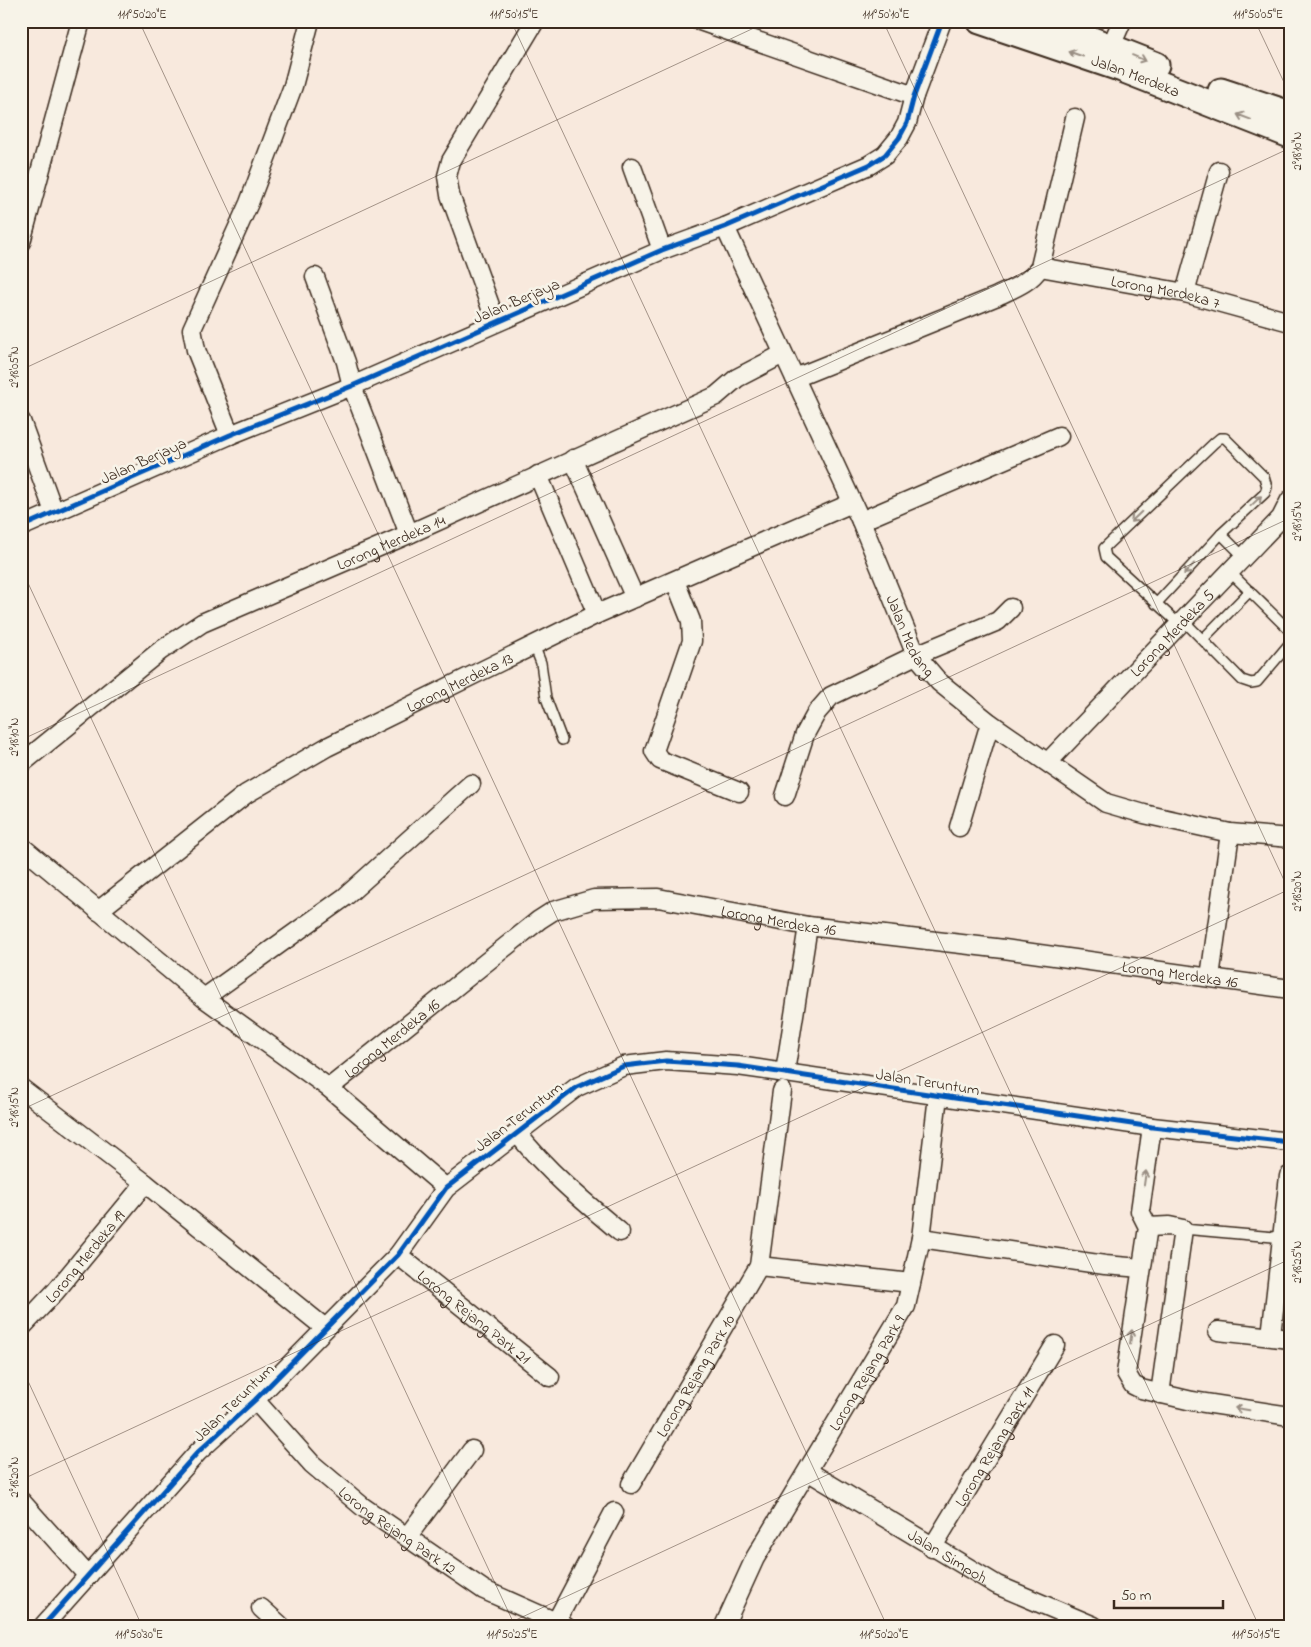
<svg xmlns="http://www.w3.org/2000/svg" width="1311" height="1647" viewBox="0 0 1311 1647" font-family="'Indie Flower',sans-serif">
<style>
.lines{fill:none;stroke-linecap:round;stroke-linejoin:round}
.service-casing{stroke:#3b2a1e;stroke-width:12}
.minor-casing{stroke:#3b2a1e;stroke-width:21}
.secondary-casing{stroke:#3b2a1e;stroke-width:29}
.service{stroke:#f7f3e8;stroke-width:9}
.minor{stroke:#f7f3e8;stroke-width:18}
.secondary{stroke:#f7f3e8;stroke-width:25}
.cycleway-casing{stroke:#f7f3e8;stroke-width:8}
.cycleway{stroke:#0057b8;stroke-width:5}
.oneway{stroke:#998e83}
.ticks{fill:none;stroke:#3b2a1e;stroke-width:1;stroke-opacity:0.45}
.labels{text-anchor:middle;stroke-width:5;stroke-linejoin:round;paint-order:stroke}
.street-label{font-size:16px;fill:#3b2a1e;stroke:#f7f3e8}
.neatline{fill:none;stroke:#3b2a1e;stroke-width:2}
.ticks-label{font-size:12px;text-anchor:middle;fill:#3b2a1e}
</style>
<rect width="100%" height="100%" fill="#f8e9dd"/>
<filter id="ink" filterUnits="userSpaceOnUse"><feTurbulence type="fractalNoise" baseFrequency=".02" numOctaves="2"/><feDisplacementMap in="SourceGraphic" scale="10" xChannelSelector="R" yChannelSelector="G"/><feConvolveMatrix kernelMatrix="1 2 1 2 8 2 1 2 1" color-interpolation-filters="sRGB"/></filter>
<g filter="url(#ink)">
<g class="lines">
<!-- service casing -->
<g class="service-casing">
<g id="service">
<polyline points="1221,534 1244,557"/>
<polyline points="1230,572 1290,631"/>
<polyline points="1156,604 1221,534 1265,493 1267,487 1264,477 1225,438 1220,438 1214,443 1104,548 1106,557 1180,625"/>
<polyline points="1184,621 1242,680 1251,683 1257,682 1290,643"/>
<polyline points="1203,639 1250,591"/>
<polyline points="534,645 541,663 546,698 562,740"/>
<polyline points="1183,1229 1285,1238"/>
</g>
</g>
<!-- minor casing -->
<g class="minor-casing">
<g id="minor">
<polyline points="700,21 914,96"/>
<polyline points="1111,46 1122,21"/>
<polyline points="632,167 662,250"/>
<path id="s1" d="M 725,227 L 861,521 L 916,655 L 939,682 L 990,723 L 1106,803 L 1144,814 L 1230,833 L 1290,838"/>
<polyline points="21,242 81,21"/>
<path id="s2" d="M 1040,267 L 1185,293 L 1290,322"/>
<polyline points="315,277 346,362 352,386 409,534"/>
<polyline points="1185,293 1219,171"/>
<polyline points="496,322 450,195 447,176 451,161 535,21"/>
<path d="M 795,378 L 995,297 C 1011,289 1029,284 1040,267 L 1075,118"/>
<polyline points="21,421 54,512"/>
<polyline points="230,435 196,350 192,329 249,203 293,86 310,21"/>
<polyline points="573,459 635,598"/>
<polyline points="538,475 597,614"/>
<polyline points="861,521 1059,436"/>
<polyline points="21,527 230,435 352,386 662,250 725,227 869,165 885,155 899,138 907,123 914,96 942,21"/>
<polyline points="675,581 691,621 692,641 654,751 660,760 739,792"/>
<path id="s3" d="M 1048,762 L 1281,518 L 1290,500"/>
<path id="s4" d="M 21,764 L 160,651 L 202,623 L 409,534 L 716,396 L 737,378 L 783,354"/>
<polyline points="785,796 805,734 817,712 831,696 916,655 998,621 1011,608"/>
<polyline points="959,827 990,723"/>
<polyline points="21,846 204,998 329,1088 446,1188"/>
<path id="s5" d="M 98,911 L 246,794 L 327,747 L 597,614 L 852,503"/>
<polyline points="1210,977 1230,833"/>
<polyline points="204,998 345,897 471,784"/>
<polyline points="785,1072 808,926"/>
<polyline points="21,1088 145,1183 325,1328"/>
<path id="s6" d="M 329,1088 L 539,920 L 553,911 L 594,899 L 658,898 L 808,926 L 1004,949 L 1290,989"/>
<polyline points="1152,1127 1140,1211 1148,1227 1126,1373 1133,1385 1141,1389 1192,1401 1290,1416"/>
<path d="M 517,1133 C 547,1171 583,1201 620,1232"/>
<polyline points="1148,1227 1169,1226 1183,1229 1160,1394"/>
<polyline points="921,1238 1105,1265 1141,1268"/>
<path id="s7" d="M 398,1255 L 550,1377"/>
<polyline points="759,1266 911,1283"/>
<path id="s8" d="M 21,1328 L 55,1292 L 145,1183"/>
<polyline points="1218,1331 1290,1339"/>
<polyline points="1271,1336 1289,1176"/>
<path id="s9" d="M 255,1400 L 312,1464 L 363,1507 L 484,1590 L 565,1626"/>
<path id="s10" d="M 809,1472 L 997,1585 L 1094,1626"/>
<path id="s11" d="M 631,1484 L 759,1266 L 782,1091"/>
<polyline points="21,1501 88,1576"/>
<polyline points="407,1537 472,1450"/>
<path id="s12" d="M 932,1548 L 1055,1345"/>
<polyline points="261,1608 281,1626"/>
<polyline points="556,1622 614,1512"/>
<polyline points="43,1626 198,1452 255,1400 398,1255 446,1188 577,1087 624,1066 666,1061 738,1066 1152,1127 1290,1142"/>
<path id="s13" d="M 724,1626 L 755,1558 L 906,1306 L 921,1238 L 938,1096"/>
</g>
</g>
<!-- secondary casing -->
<g class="secondary-casing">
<g id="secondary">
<path id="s14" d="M 980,21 L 1122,69 L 1290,135"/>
<polyline points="1044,21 1156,65"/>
<polyline points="1221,91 1290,114"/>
</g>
</g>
<!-- service -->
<use href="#service" class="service"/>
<!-- minor -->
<use href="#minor" class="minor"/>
<!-- secondary -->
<use href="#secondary" class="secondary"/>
<!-- cycleway casing -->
<g class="cycleway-casing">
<g id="cycleway">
<polyline points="21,527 230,435 352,386 662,250 725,227 869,165 885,155 899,138 907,123 914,96 942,21"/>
<polyline points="43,1626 198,1452 255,1400 398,1255 446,1188 577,1087 624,1066 666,1061 738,1066 1152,1127 1290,1142"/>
</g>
</g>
<!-- cycleway -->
<use href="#cycleway" class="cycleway"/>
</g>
<!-- one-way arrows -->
<defs><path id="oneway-shaft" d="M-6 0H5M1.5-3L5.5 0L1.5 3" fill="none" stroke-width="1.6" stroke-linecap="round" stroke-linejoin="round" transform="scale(1.25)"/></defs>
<g class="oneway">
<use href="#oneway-shaft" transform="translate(1076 54) rotate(-161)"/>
<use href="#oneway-shaft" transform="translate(1139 58) rotate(22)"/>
<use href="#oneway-shaft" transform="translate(1244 117) rotate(-159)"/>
<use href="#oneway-shaft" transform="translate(1256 501) rotate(-43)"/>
<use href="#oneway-shaft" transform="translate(1136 517) rotate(136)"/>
<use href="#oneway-shaft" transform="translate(1189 569) rotate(133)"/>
<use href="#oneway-shaft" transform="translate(1145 1178) rotate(-82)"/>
<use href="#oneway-shaft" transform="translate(1131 1337) rotate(-82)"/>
<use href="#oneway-shaft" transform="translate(1242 1409) rotate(-171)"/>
</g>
</g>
<!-- ticks -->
<path class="ticks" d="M 139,21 L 887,1626M 511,21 L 1259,1626M 883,21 L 1290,893M 1255,21 L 1290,95M 21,370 L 769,21M 21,568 L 515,1626M 21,740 L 1290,148M 21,1110 L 1290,518M 21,1366 L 142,1626M 21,1480 L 1290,889M 503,1626 L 1290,1259"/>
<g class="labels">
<!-- street labels -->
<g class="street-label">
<text dy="6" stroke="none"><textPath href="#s14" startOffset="165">Jalan Merdeka</textPath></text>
<text dy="6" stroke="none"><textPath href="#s2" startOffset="128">Lorong Merdeka 7</textPath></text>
<text transform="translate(516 300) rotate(-23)" y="6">Jalan Berjaya</text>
<text transform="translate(143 460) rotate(-24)" y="6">Jalan Berjaya</text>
<text dy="6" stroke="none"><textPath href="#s4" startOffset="435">Lorong Merdeka 14</textPath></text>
<text dy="6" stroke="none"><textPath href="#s3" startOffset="179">Lorong Merdeka 5</textPath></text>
<text dy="6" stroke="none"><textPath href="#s1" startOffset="449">Jalan Medang</textPath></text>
<text dy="6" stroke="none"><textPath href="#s5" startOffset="430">Lorong Merdeka 13</textPath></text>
<text dy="6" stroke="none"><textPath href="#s6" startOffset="515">Lorong Merdeka 16</textPath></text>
<text dy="6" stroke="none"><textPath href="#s6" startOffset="920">Lorong Merdeka 16</textPath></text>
<text dy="6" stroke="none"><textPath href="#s6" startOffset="80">Lorong Merdeka 16</textPath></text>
<text transform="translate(928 1081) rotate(9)" y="6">Jalan Teruntum</text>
<text transform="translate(518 1116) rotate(-37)" y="6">Jalan Teruntum</text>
<text dy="6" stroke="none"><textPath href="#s8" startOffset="96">Lorong Merdeka 19</textPath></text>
<text dy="6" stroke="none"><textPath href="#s7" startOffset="98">Lorong Rejang Park 21</textPath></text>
<text dy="6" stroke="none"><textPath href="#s13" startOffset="291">Lorong Rejang Park 9</textPath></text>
<text dy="6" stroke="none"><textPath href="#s11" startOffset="126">Lorong Rejang Park 10</textPath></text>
<text transform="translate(233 1402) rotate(-44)" y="6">Jalan Teruntum</text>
<text dy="6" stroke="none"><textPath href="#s12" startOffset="119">Lorong Rejang Park 11</textPath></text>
<text dy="6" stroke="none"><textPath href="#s9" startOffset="194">Lorong Rejang Park 12</textPath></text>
<text dy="6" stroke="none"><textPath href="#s10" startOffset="162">Jalan Simpoh</textPath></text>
</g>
</g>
<!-- margin -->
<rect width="1311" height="1647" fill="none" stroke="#f7f3e8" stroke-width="55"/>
<!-- scale -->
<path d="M1114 1600v8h109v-8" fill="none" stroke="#3b2a1e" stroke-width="2.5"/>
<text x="1121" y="1600" font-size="15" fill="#3b2a1e" stroke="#f7f3e8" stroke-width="4" paint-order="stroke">50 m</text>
<rect x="28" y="28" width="1256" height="1592" class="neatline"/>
<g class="ticks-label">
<text x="142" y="18">111°50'20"E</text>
<text x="514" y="18">111°50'15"E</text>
<text x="886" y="18">111°50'10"E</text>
<text x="1258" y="18">111°50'05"E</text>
<text transform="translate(1297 151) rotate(-90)" y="4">2°18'10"N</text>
<text transform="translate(14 367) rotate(-90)" y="4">2°18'05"N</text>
<text transform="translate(1297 521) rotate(-90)" y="4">2°18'15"N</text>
<text transform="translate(14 737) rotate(-90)" y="4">2°18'10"N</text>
<text transform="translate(1297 891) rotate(-90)" y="4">2°18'20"N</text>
<text transform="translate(14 1107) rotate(-90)" y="4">2°18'15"N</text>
<text transform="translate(1297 1262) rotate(-90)" y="4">2°18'25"N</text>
<text transform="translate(14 1477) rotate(-90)" y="4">2°18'20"N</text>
<text x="139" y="1638">111°50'30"E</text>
<text x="512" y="1638">111°50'25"E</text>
<text x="884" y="1638">111°50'20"E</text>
<text x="1256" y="1638">111°50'15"E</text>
</g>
</svg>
